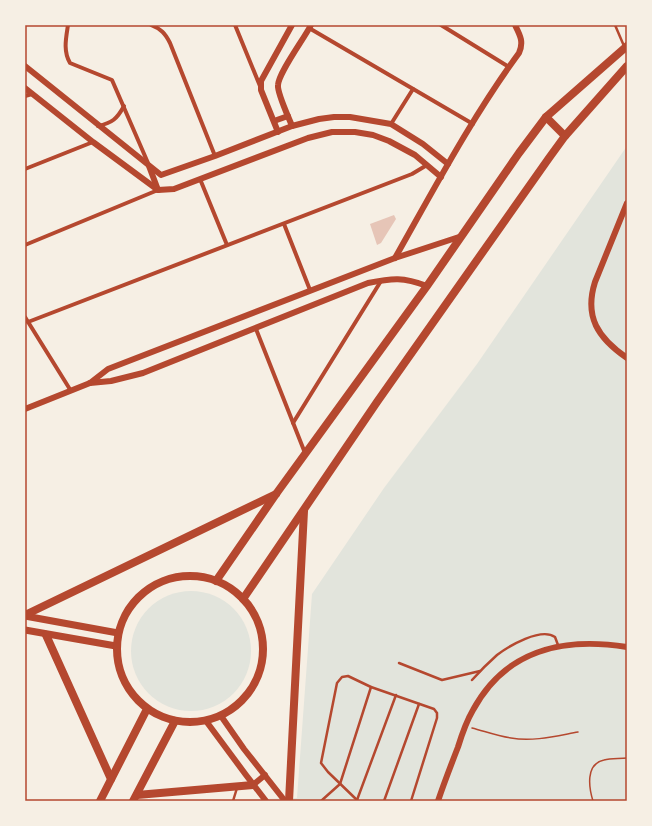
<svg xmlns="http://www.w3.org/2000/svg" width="652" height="826" viewBox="0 0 652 826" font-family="'Nunito Sans',sans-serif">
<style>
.green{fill:#e2e4dc}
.building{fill:#e6c5b7}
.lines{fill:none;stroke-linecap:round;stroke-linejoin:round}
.path{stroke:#b5482f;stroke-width:1.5}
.service{stroke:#b5482f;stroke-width:2.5}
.minor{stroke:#b5482f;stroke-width:4}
.tertiary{stroke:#b5482f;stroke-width:6}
.secondary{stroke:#b5482f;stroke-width:7}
.primary{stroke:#b5482f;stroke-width:8}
.neatline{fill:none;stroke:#b5482f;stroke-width:1.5}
</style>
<rect width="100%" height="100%" fill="#f6efe4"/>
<!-- green -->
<g class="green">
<polygon points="627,146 627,801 202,801 297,798 312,594 384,488 477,364"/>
<circle cx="191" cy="651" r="60"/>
</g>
<!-- building -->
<polygon class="building" points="394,215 396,219 381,243 377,245 370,224"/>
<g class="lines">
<!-- path -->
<g class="path">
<path d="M 472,728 C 484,731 497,736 511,738 C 533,742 556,736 578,732"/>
<path d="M 593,801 C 589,788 585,764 604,760 C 611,758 620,759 627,758"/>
</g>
<!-- service -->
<g class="service">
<polyline points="615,25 624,46"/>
<polyline points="399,663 442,680 480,671"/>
<path d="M 472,680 C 480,671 488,663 497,655 C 509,646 541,627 555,637 L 558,645"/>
<polyline points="357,800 396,695"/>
<polyline points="233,801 237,788"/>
<polyline points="321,801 340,784 371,687"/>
<polyline points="358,801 328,772 321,763 337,683 342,677 348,676 371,687 434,709 437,713 437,718 411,801"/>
<polyline points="384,801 419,704"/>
</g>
<!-- minor -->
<g class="minor">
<path d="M 68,25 C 66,38 63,51 70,63 L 112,80 L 148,163"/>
<path d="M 151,25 C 161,29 165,33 170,43 L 215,156"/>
<polyline points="235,25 260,86"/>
<polyline points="441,25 509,67"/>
<polyline points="309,28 473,124"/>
<polyline points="25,96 32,94"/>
<polyline points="391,124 413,89"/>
<path d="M 98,126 C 112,123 117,119 124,106"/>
<polyline points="25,169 93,142"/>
<polyline points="200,179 227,245"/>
<polyline points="284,224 310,290"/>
<polyline points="25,245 158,190"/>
<polyline points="25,317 71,391"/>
<polyline points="28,322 412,174 427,165"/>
<polyline points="256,329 305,453"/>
<polyline points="293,423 381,281"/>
</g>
<!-- tertiary -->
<g class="tertiary">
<polyline points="25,66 161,175 215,156 292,126 319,119 334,117 350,117 391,124 423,144 448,164"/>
<polyline points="25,88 93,142 158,190 174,189 308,138 332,132 355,132 373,135 389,141 415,155 441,177"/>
<polyline points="274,121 288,116"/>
<path d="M 292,126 C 289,118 277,93 278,85 C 279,72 304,39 311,25"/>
<polyline points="278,132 261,90 261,81 292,25"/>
<polyline points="149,166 158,190"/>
<path d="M 627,203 L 595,282 C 584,317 598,338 627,358"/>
<path d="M 395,258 C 434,189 472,117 519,53 C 524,42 520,35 515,25"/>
<path d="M 90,383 L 111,381 L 143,373 L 368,283 C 393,278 403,277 427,286"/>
<polyline points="25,409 90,383 108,369 395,258 462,236"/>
<polyline points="221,716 244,749 285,801"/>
<polyline points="206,721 246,775 266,801"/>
<polyline points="253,785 265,775"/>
<path d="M 438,801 C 444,783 451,765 458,747 C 462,734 466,722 473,710 C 506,649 563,637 627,647"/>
</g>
<!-- secondary -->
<g class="secondary">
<polyline points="25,616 118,633"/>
<polyline points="25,630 116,646"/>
</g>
<!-- primary -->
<g class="primary">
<polyline points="546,117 565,136"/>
<circle cx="190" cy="649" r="73"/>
<polyline points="216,581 276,494 427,286 519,153 546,117 627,46"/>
<polyline points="243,599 377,402 549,158 565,136 627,66"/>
<polyline points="25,615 276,494"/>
<polyline points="46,635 111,779"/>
<polyline points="137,795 253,785"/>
<polyline points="100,801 147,709"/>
<polyline points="133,801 175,721"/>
<polyline points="289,801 304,511"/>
</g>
</g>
<!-- border -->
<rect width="652" height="826" fill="none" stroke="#f6efe4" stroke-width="52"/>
<rect x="26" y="26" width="600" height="774" class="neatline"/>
</svg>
